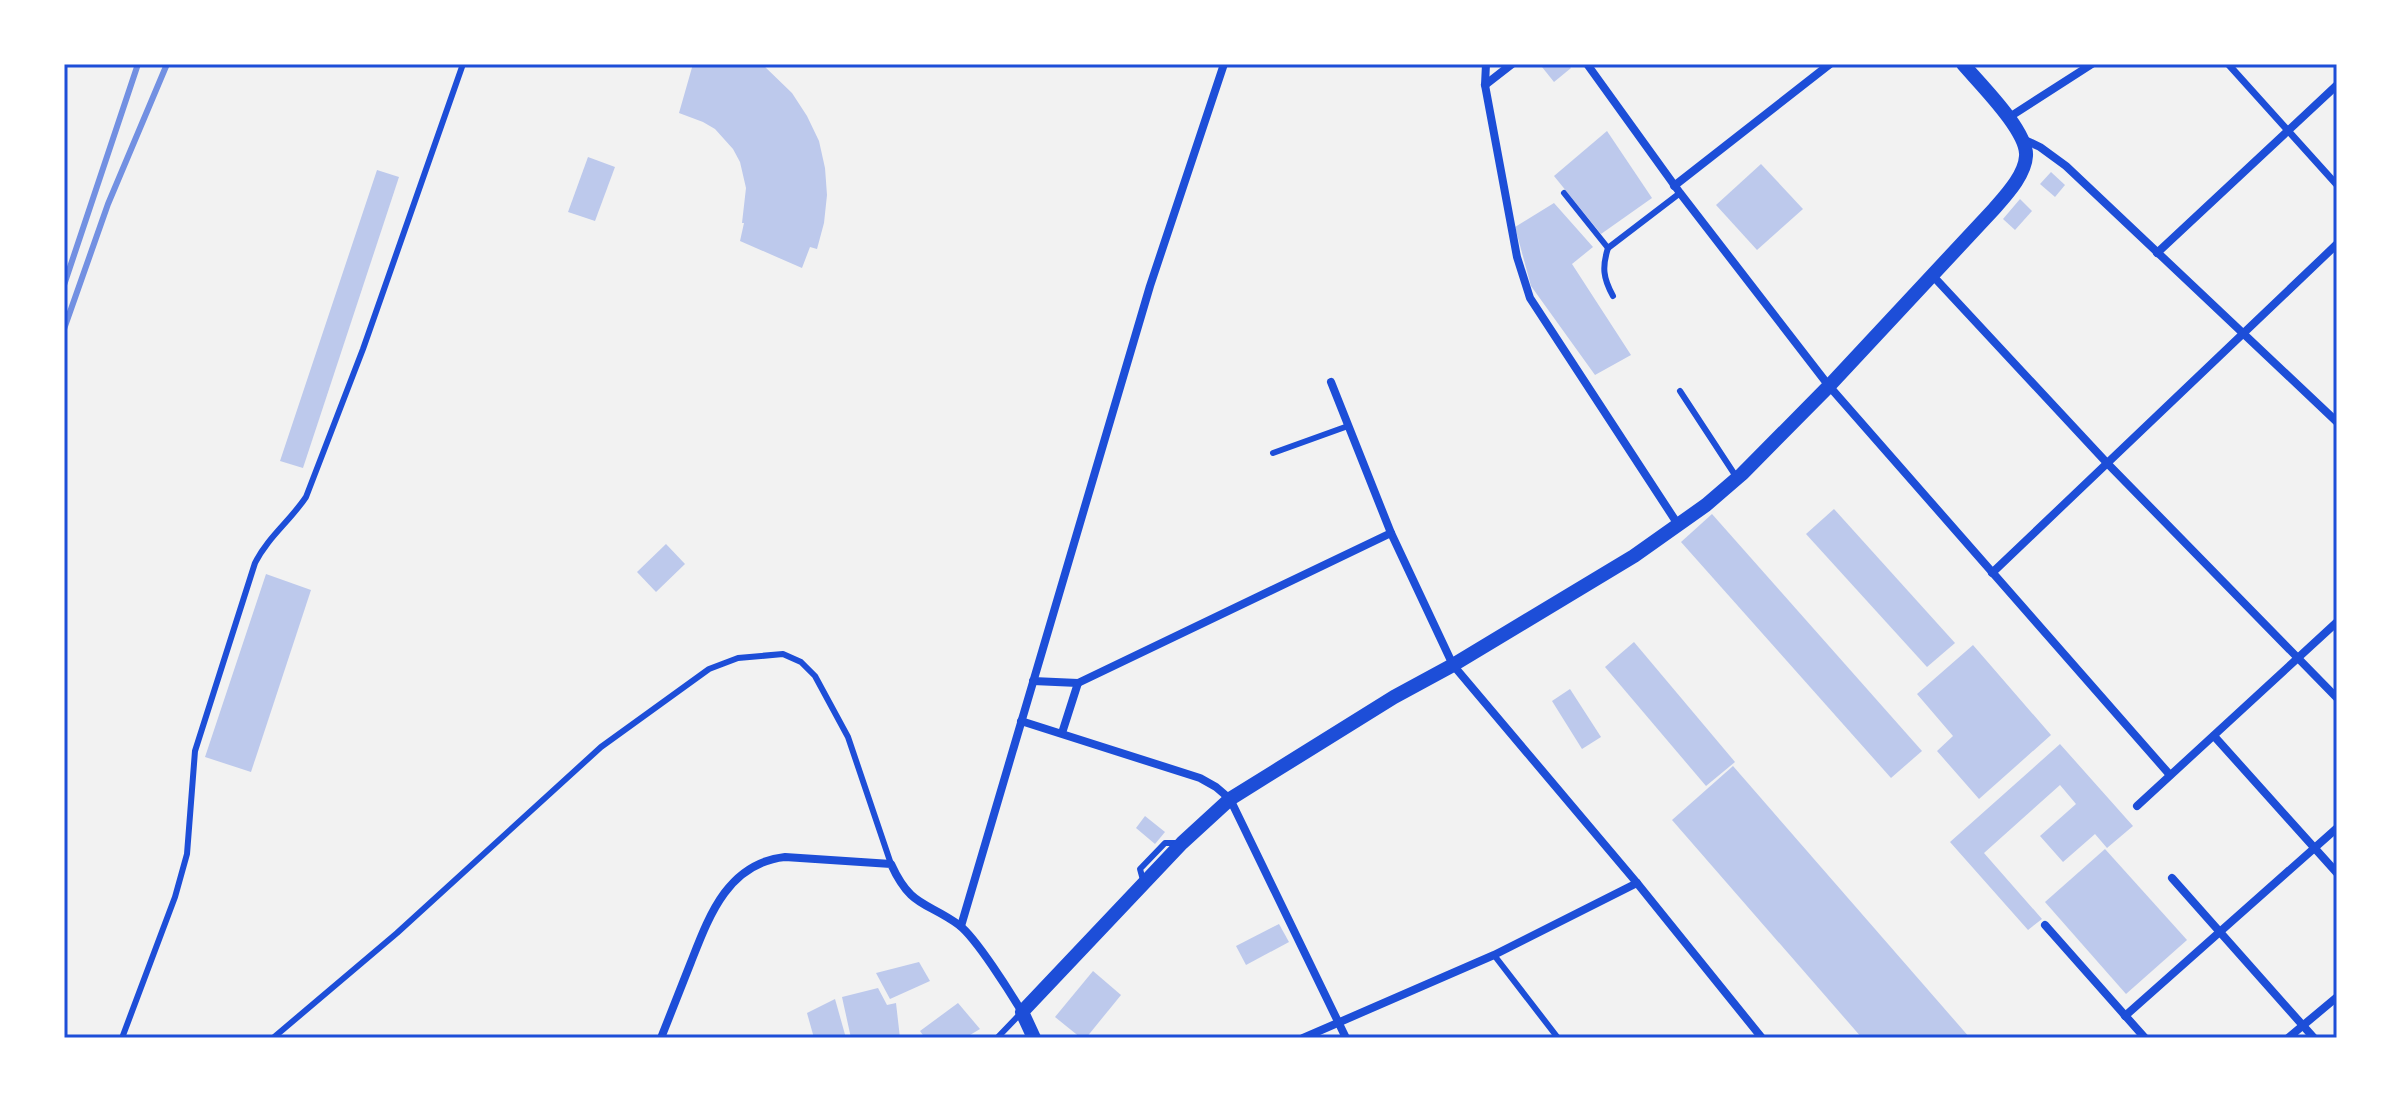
<svg xmlns="http://www.w3.org/2000/svg" width="2401" height="1102" viewBox="0 0 2401 1102" font-family="'Open Sans',sans-serif">
<style>
.building{fill:#bdc9ec}
.lines{fill:none;stroke-linecap:round;stroke-linejoin:round}
.service{stroke:#1d4ed8;stroke-width:6}
.pedestrian{stroke:#1d4ed8;stroke-width:7}
.minor{stroke:#1d4ed8;stroke-width:8}
.tertiary{stroke:#1d4ed8;stroke-width:14}
.rail{stroke:#7290e2;stroke-width:6}
.neatline{fill:none;stroke:#1d4ed8;stroke-width:3}
</style>
<rect width="100%" height="100%" fill="#f2f2f2"/>
<!-- building -->
<g class="building">
<polygon points="693,64 762,64 792,93 807,116 819,141 825,168 827,195 824,223 817,249 810,247 802,268 740,241 744,223 742,223 746,188 740,162 733,149 715,129 703,122 679,113"/>
<polygon points="1546,64 1568,64 1571,68 1554,82 1542,67"/>
<polygon points="1607,131 1652,198 1601,234 1554,176"/>
<polygon points="588,157 615,167 595,221 568,212"/>
<polygon points="1761,164 1803,209 1757,250 1716,205"/>
<polygon points="377,170 399,177 303,468 280,461"/>
<polygon points="2051,172 2065,185 2055,197 2040,184"/>
<polygon points="2020,199 2032,211 2015,230 2003,219"/>
<polygon points="1554,203 1593,247 1572,264 1631,355 1595,375 1531,286 1515,227"/>
<polygon points="1834,509 1955,643 1927,667 1806,534"/>
<polygon points="1712,514 1922,751 1891,778 1681,542"/>
<polygon points="666,544 685,564 656,592 637,572"/>
<polygon points="266,574 311,590 251,772 205,757"/>
<polygon points="1634,642 1735,762 1706,786 1605,667"/>
<polygon points="1973,645 2051,735 1979,799 1937,751 1953,736 1917,694"/>
<polygon points="1570,689 1601,737 1582,749 1552,701"/>
<polygon points="2060,744 2133,826 2107,848 2095,834 2063,862 2040,836 2076,804 2060,785 1984,853 2042,919 2028,930 1950,842"/>
<polygon points="1733,766 1970,1038 1862,1038 1672,820"/>
<polygon points="1145,816 1165,832 1155,844 1136,828"/>
<polygon points="2105,849 2187,940 2126,994 2045,902"/>
<polygon points="1279,924 1289,942 1246,965 1236,946"/>
<polygon points="919,962 930,981 890,999 876,973"/>
<polygon points="1093,971 1121,995 1086,1038 1081,1038 1055,1017"/>
<polygon points="878,988 887,1005 896,1003 900,1038 851,1038 842,997"/>
<polygon points="835,999 846,1038 814,1038 807,1013"/>
<polygon points="958,1003 980,1029 965,1038 925,1038 920,1031"/>
</g>
<g class="lines">
<!-- service -->
<g class="service">
<polyline points="1564,193 1608,248 1680,193"/>
<path d="M 1608,248 C 1602,267 1603,278 1613,296"/>
<polyline points="1680,391 1737,478"/>
<polyline points="1273,453 1348,426"/>
<polyline points="1143,880 1140,869 1165,843 1178,843"/>
<polyline points="1494,955 1558,1038"/>
<path d="M 122,1038 L 175,897 L 187,854 L 195,751 L 255,563 C 268,537 290,521 306,497 L 363,349 L 463,64"/>
<polyline points="273,1038 397,933 601,747 709,669 738,658 783,654 801,662 815,676 848,737 891,864"/>
<polyline points="997,1038 1022,1012"/>
</g>
<!-- pedestrian -->
<polyline class="pedestrian" points="2228,64 2337,185"/>
<!-- minor -->
<g class="minor">
<polyline points="1486,64 1485,85 1517,257 1530,298 1679,526"/>
<polyline points="1587,64 1680,193 1829,386 2170,775"/>
<polyline points="1485,85 1512,64"/>
<polyline points="2008,118 2092,64"/>
<polyline points="2025,140 2040,147 2066,166 2337,422"/>
<polyline points="1674,186 1830,64"/>
<polyline points="2157,253 2337,85"/>
<polyline points="1933,276 2107,463 2337,698"/>
<polyline points="1331,382 1391,533 1453,665 1637,883 1762,1038"/>
<polyline points="1992,573 2337,244"/>
<polyline points="1033,681 1078,683 1391,533"/>
<polyline points="1021,721 1200,778 1216,787 1230,799 1346,1038"/>
<polyline points="1062,733 1078,683"/>
<polyline points="2214,736 2337,873"/>
<polyline points="2137,806 2337,622"/>
<polyline points="2172,878 2314,1038"/>
<polyline points="2045,925 2145,1038"/>
<polyline points="961,926 1150,286 1224,64"/>
<polyline points="2125,1016 2337,828"/>
<path d="M 661,1038 C 671,1013 681,987 691,962 C 709,916 728,863 785,857 L 891,864 C 911,908 926,901 959,925 C 976,938 1010,992 1022,1012"/>
<polyline points="1303,1038 1494,955 1637,883"/>
<polyline points="2288,1038 2337,997"/>
</g>
<!-- tertiary -->
<path class="tertiary" d="M 1034,1038 L 1022,1012 L 1182,843 L 1230,799 L 1394,697 L 1453,665 L 1634,556 L 1706,505 L 1742,474 L 1829,386 L 1994,209 C 2006,195 2025,175 2026,156 C 2028,131 1979,83 1963,64"/>
<!-- rail -->
<g class="rail">
<polyline points="64,285 138,64"/>
<polyline points="64,329 108,204 167,64"/>
</g>
</g>
<!-- border -->
<rect width="2401" height="1102" fill="none" stroke="#ffffff" stroke-width="132"/>
<rect x="66" y="66" width="2269" height="970" class="neatline"/>
</svg>
